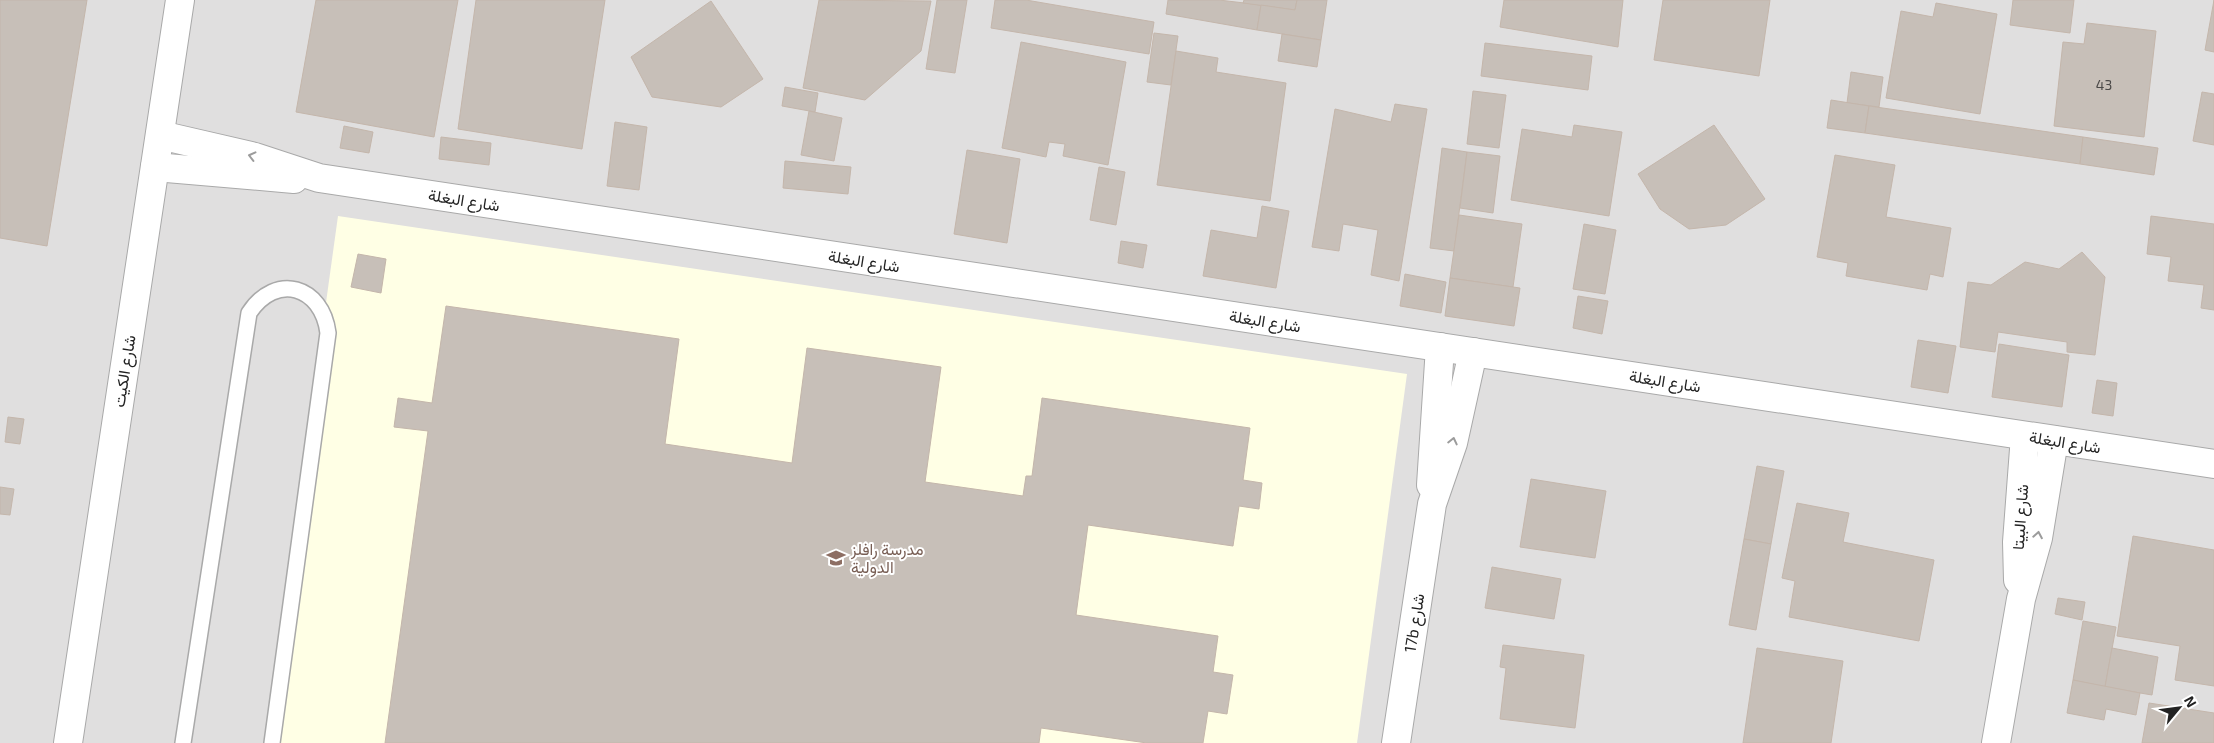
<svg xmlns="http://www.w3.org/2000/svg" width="2214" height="743" viewBox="0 0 2214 743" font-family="'Exo 2',Vazirmatn,sans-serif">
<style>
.residential{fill:#e0dfdf}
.education{fill:#ffffe5}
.building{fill:#c7bfb8;stroke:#c4b6ab}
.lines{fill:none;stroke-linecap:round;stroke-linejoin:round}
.lane-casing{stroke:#a9a9a9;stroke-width:18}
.street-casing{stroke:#a9a9a9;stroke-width:30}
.lane{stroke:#fff;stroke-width:15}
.street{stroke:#fff;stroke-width:28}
.oneway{stroke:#9c9c9c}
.labels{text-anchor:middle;stroke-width:4;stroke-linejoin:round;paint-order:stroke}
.number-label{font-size:14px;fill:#4b4948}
.street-label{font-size:16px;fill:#222;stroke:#fff}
.education-label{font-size:16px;fill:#785e54;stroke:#fff;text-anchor:start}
</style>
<rect width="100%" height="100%" fill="#f2efe9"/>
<!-- residential -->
<rect class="residential" x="0" y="0" width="2214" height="743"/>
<!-- education -->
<polygon class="education" points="338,216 1407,374 1357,743 265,743"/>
<!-- building -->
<g class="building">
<polygon points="0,0 87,0 47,246 0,238"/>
<polygon points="316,0 458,0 434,137 296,112"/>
<polygon points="476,0 605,0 582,149 458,129"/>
<polygon points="819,0 931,1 921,51 865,100 803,88"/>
<polygon points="937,0 967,0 955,73 926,69"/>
<polygon points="995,0 1026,0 1154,22 1149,54 991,28"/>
<polygon points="1168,0 1219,0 1261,5 1257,30 1166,14"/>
<polygon points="1244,0 1297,0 1295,10 1243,3"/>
<polygon points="1297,0 1327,0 1321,40 1257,30 1261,5 1295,10"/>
<polygon points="1504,0 1623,0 1618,47 1500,27"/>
<polygon points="1663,0 1770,0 1759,76 1654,60"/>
<polygon points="2013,0 2074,0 2070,33 2010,25"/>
<polygon points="2214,0 2214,52 2205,50"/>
<polygon points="711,1 763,79 721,107 652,97 631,57"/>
<polygon points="1936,3 1997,14 1980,114 1886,98 1901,11 1933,17"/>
<polygon points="2087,23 2156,31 2144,137 2054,126 2063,42 2084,44"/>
<polygon points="1154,33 1178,36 1171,85 1147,82"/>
<polygon points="1282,34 1321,40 1317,67 1278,61"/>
<polygon points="1021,42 1126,62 1108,165 1063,156 1065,144 1049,142 1046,157 1002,148"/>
<polygon points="1485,43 1592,56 1588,90 1481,76"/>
<polygon points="1176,51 1218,58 1216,72 1286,83 1270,201 1157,185"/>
<polygon points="1851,72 1883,77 1879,107 1847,103"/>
<polygon points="785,87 818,93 815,112 782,106"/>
<polygon points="1473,91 1506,95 1499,148 1467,144"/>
<polygon points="2202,92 2214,94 2214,145 2193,141"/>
<polygon points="1831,100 1869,106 1865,133 1827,128"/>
<polygon points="1395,104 1427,109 1399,281 1371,275 1378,230 1343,224 1339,251 1312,247 1335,109 1391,122"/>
<polygon points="1869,106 2083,137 2080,164 1865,133"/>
<polygon points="809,111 842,118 834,161 801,155"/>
<polygon points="615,122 647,127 639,190 607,186"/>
<polygon points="1574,125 1622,132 1609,216 1511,200 1522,129 1572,137"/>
<polygon points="1714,125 1765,199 1726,225 1689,229 1660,209 1638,174"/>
<polygon points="344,126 373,132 369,153 340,148"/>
<polygon points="441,137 491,143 489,165 439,159"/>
<polygon points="2083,137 2158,148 2154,175 2080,164"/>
<polygon points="1442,148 1467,152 1454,251 1430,248"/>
<polygon points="967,150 1020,159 1007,243 954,234"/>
<polygon points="1467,152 1500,156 1493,213 1460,208"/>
<polygon points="1835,155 1895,165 1886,217 1951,228 1943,277 1930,274 1927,290 1846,276 1848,263 1817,257"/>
<polygon points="785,161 851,167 848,194 783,188"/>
<polygon points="1099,167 1125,172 1116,225 1090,220"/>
<polygon points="1262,206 1289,211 1276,288 1203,276 1211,230 1257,238"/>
<polygon points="1459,215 1522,224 1513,287 1450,278"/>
<polygon points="2151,216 2214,224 2214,310 2201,308 2204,285 2168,281 2171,257 2147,254"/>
<polygon points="1584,224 1616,230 1605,294 1573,289"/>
<polygon points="1121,241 1147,245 1143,268 1118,263"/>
<polygon points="2082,252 2105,277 2095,355 2067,352 2067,342 1998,332 1995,352 1960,347 1968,282 1991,285 2025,262 2059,269"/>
<polygon points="358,254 386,259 381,293 351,287"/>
<polygon points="1405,274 1446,282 1441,313 1400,306"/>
<polygon points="1450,278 1520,288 1514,326 1445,316"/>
<polygon points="1578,296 1608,301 1602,334 1573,328"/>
<polygon points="446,306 679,339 665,444 792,463 807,348 941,367 925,482 1023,496 1026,476 1032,476 1042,398 1250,428 1243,480 1262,483 1259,509 1239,506 1233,546 1088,525 1076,615 1218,636 1213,672 1233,675 1227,714 1208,711 1203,743 1147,743 1041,728 1039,743 385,743 428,431 394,427 398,398 432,403"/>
<polygon points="1918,340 1956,346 1948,393 1911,387"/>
<polygon points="1999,344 2069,355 2062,407 1992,397"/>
<polygon points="2097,380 2117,383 2113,416 2092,413"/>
<polygon points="8,417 24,419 20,444 5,442"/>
<polygon points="1757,466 1784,471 1771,544 1744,539"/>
<polygon points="1531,479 1606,491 1595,558 1520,547"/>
<polygon points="0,487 14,489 10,515 0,514"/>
<polygon points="1797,503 1849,513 1843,542 1934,560 1919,641 1789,617 1795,581 1782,578"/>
<polygon points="2133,536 2214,550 2214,686 2175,680 2180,646 2117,636"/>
<polygon points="1744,539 1771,544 1756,630 1729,625"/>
<polygon points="1492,567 1561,579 1554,619 1485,608"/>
<polygon points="2058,598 2085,602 2082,620 2055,614"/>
<polygon points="2083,621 2116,627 2105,687 2073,680"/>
<polygon points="1503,645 1584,655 1575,728 1500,719 1506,668 1500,667"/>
<polygon points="1757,648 1843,661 1831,743 1743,743"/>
<polygon points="2112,648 2158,657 2152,695 2105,687"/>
<polygon points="2073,680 2140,693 2136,715 2106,709 2104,720 2067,713"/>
<polygon points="2149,703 2214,713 2214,743 2142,743"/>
</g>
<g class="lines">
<!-- lane casing -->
<g class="lane-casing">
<path id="lane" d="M 183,743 L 249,313 C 276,272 322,286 328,333 L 272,743"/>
</g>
<!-- street casing -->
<g class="street-casing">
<g id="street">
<polyline points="160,135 255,157 319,178 2214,464"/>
<polyline points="155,167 294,179"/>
<polyline points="1431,485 1440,347"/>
<polyline points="2018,580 2017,542 2025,436"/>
<polyline points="68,743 180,0"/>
<polyline points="1396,743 1432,504 1453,443 1473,352"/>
<polyline points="1996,743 2021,599 2038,538 2054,440"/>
</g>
</g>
<!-- lane -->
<use href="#lane" class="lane"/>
<!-- street -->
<use href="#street" class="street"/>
</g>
<!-- one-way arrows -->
<defs><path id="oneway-chevron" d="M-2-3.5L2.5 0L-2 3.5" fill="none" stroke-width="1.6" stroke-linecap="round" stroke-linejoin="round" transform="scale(1.25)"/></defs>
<g class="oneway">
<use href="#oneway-chevron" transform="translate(252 156) rotate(-166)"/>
<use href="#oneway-chevron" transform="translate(1453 441) rotate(-77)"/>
<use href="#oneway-chevron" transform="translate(2038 535) rotate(-80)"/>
</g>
<!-- icons -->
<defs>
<g id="school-bare" transform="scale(1.5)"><path d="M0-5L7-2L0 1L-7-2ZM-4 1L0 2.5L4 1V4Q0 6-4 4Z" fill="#8d6e63" stroke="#fff" stroke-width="2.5" paint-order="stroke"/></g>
</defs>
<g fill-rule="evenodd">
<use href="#school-bare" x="836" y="558"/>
</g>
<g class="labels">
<!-- number labels -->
<g class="number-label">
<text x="2104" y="90">43</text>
</g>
<!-- street labels -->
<g class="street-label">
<text transform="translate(464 200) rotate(9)" y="6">شارع البغلة</text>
<text transform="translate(864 261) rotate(9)" y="6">شارع البغلة</text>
<text transform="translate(1265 321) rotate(9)" y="6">شارع البغلة</text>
<text transform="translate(124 371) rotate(-81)" y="6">شارع الكيت</text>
<text transform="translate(1665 381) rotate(9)" y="6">شارع البغلة</text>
<text transform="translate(2065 442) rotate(9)" y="6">شارع البغلة</text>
<text transform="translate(2020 517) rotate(-86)" y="6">شارع البيتا</text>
<text transform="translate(1414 623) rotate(-81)" y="6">17b شارع</text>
</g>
<!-- education labels -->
<g class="education-label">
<text x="851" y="555">مدرسة رافلز<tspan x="851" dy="18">الدولية</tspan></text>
</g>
</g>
<!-- north arrow -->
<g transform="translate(2179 708) rotate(61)" stroke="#ffffff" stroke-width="4" paint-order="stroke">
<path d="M0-4L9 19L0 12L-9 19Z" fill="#222222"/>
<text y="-8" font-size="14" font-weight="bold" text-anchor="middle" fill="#222222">N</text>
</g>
</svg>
